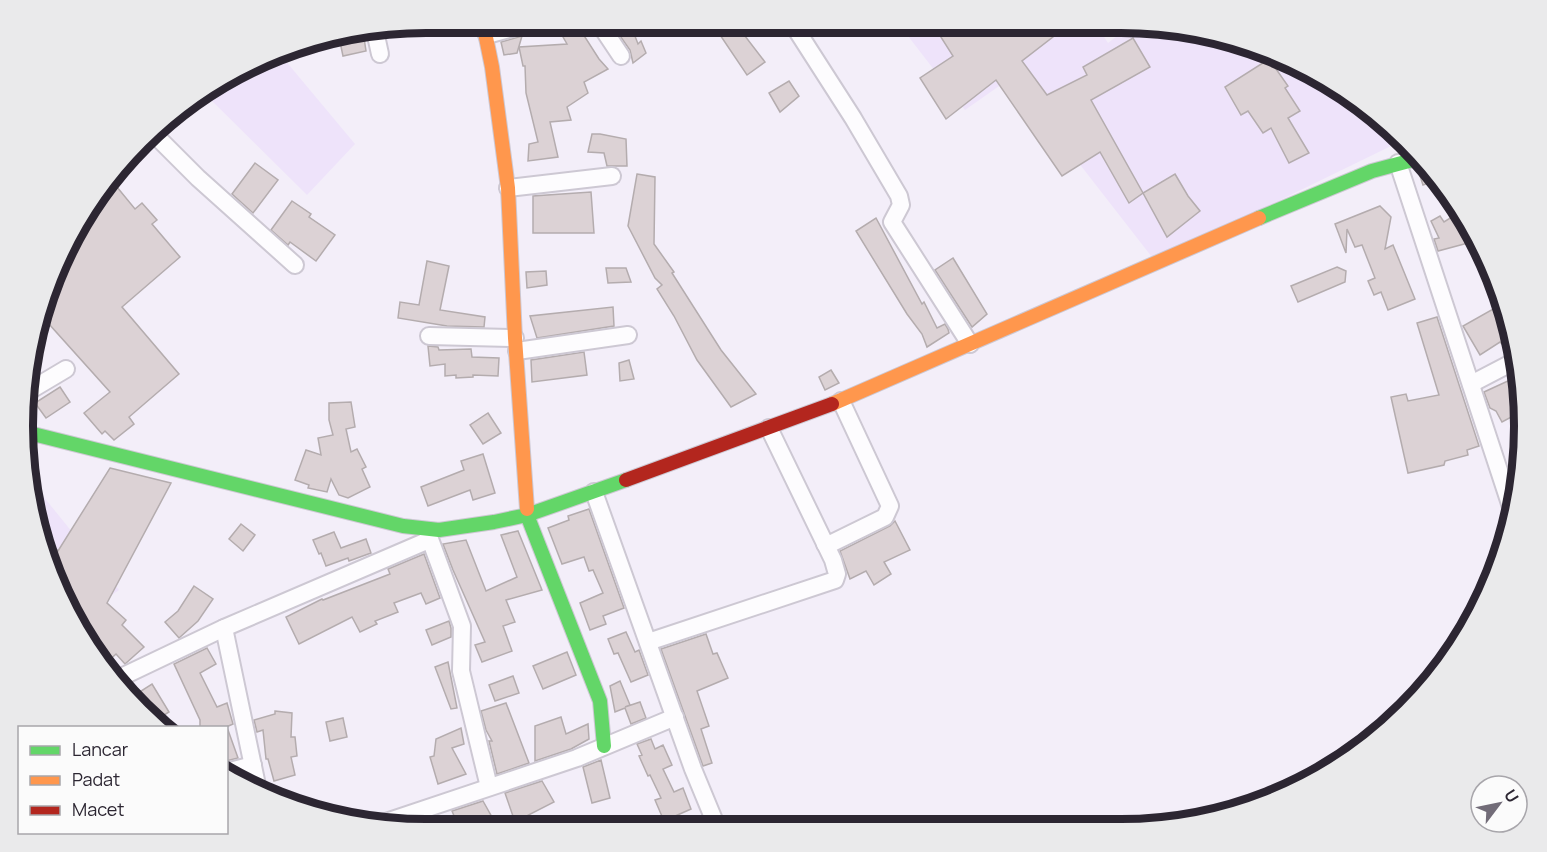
<svg xmlns="http://www.w3.org/2000/svg" width="1547" height="852" viewBox="0 0 1547 852" font-family="Manrope,sans-serif">
<style>
.built{fill:#eee3fa}
.building{fill:#dcd2d5;stroke:#b4acae;stroke-width:1.5}
.lines{fill:none;stroke-linecap:round;stroke-linejoin:round}
.street-casing{stroke:#cdc8d3;stroke-width:20}
.fast-casing{stroke:#cdc8d3;stroke-width:16}
.slow-casing{stroke:#cdc8d3;stroke-width:16}
.jam-casing{stroke:#cdc8d3;stroke-width:16}
.street{stroke:#fdfcfe;stroke-width:16}
.fast{stroke:#63d668;stroke-width:14}
.slow{stroke:#ff974d;stroke-width:14}
.jam{stroke:#b3261e;stroke-width:14}
.rim{fill:none;stroke:#2c2632;stroke-width:8}
</style>
<rect width="100%" height="100%" fill="#f3eef9"/>
<!-- built -->
<g class="built">
<polygon points="898,23 1095,23 1108,43 1134,23 1147,23 1250,44 1323,77 1387,123 1405,141 1389,147 1155,261 1012,77 965,110"/>
<polygon points="279,53 355,144 307,195 204,93"/>
<polygon points="30,480 119,590 77,619 53,580"/>
</g>
<!-- building -->
<g class="building">
<polygon points="555,23 576,23 599,59 608,69 584,82 588,93 567,107 571,120 550,122 558,157 528,161 529,144 538,142 526,93 525,66 523,66 519,47 567,44"/>
<polygon points="611,23 630,23 638,44 641,41 646,53 633,63 630,50"/>
<polygon points="712,23 735,23 765,62 747,75"/>
<polygon points="932,23 1071,23 1022,61 1047,95 1087,75 1083,67 1133,38 1150,67 1091,100 1143,193 1129,203 1100,152 1062,176 996,80 946,119 920,78 953,56"/>
<polygon points="357,34 359,39 364,38 366,51 343,56 339,37"/>
<polygon points="522,36 517,53 504,55 501,42"/>
<polygon points="1269,59 1288,86 1285,88 1300,111 1288,118 1309,153 1289,163 1271,128 1263,133 1248,111 1241,115 1225,87"/>
<polygon points="789,81 799,96 780,112 769,93"/>
<polygon points="592,134 600,134 626,139 627,166 607,166 604,153 588,152"/>
<polygon points="255,163 278,180 253,213 232,194"/>
<polygon points="1430,168 1440,179 1423,185 1419,173"/>
<polygon points="637,174 655,177 654,244 674,272 672,273 721,350 756,394 731,407 697,360 674,316 657,289 662,285 655,278 628,226"/>
<polygon points="1175,174 1188,196 1200,211 1167,237 1143,193"/>
<polygon points="112,181 135,209 142,203 157,220 152,224 180,257 122,307 179,374 129,417 134,424 114,440 105,431 102,434 84,413 110,392 40,314 91,202"/>
<polygon points="591,192 594,233 533,233 533,196"/>
<polygon points="292,201 311,214 309,217 335,235 316,261 290,242 288,245 271,230"/>
<polygon points="1380,206 1391,217 1385,249 1393,245 1415,299 1388,310 1381,292 1374,295 1368,281 1375,278 1362,245 1355,247 1347,229 1346,253 1335,224"/>
<polygon points="1455,215 1468,243 1438,251 1434,239 1439,238 1431,221 1440,216 1444,222"/>
<polygon points="876,218 922,304 924,302 937,328 945,324 948,329 949,333 927,347 922,334 907,314 856,231"/>
<polygon points="953,258 987,314 972,327 935,270"/>
<polygon points="427,261 449,266 440,310 485,317 484,327 447,326 398,318 400,302 419,305"/>
<polygon points="1337,267 1346,271 1345,282 1298,302 1291,286"/>
<polygon points="606,268 626,268 631,282 608,283"/>
<polygon points="546,271 547,285 527,288 526,272"/>
<polygon points="1502,304 1511,322 1513,337 1502,344 1500,342 1480,355 1463,326"/>
<polygon points="613,307 614,326 537,338 530,316"/>
<polygon points="1437,317 1479,446 1467,450 1468,455 1445,461 1444,465 1408,473 1391,397 1406,394 1408,401 1439,395 1417,323"/>
<polygon points="428,346 438,347 439,350 471,349 472,357 499,358 498,376 473,375 473,377 456,378 456,375 445,376 445,364 430,366"/>
<polygon points="584,352 587,375 532,382 531,360"/>
<polygon points="629,360 634,379 620,381 619,363"/>
<polygon points="831,370 839,383 825,390 819,377"/>
<polygon points="1510,380 1518,398 1513,402 1519,413 1502,422 1496,411 1490,408 1484,392"/>
<polygon points="60,387 70,402 46,418 35,403"/>
<polygon points="351,402 355,427 346,429 351,452 357,449 366,467 362,469 370,487 348,498 339,495 331,479 327,492 308,488 309,485 295,480 306,450 321,455 318,438 333,435 329,420 329,403"/>
<polygon points="488,413 501,433 483,444 470,425"/>
<polygon points="483,454 495,493 473,500 470,490 428,506 421,487 464,470 461,461"/>
<polygon points="110,468 171,483 107,603 126,620 122,625 144,647 125,664 116,654 105,664 53,580 42,533 58,551"/>
<polygon points="589,509 624,608 603,616 606,624 590,630 580,603 603,593 593,570 589,571 584,557 562,564 548,528 569,520 568,516"/>
<polygon points="895,521 910,550 884,562 891,574 874,585 866,571 850,579 840,551 890,526"/>
<polygon points="241,524 255,535 243,551 229,539"/>
<polygon points="518,531 542,590 506,600 515,622 503,626 512,651 482,662 475,645 485,642 453,570 443,544 466,540 486,591 517,577 501,535"/>
<polygon points="334,532 341,548 366,539 371,553 349,561 348,558 326,566 321,553 319,554 313,540"/>
<polygon points="424,554 440,598 426,604 421,593 394,603 398,612 375,621 377,624 360,632 352,617 299,644 286,617 322,599 323,600 390,574 388,569"/>
<polygon points="194,586 213,599 198,621 179,638 165,622 178,611"/>
<polygon points="449,621 451,628 451,637 432,645 426,630"/>
<polygon points="626,632 635,652 639,650 648,675 631,682 618,653 614,654 608,639"/>
<polygon points="706,634 713,654 717,653 728,678 697,691 709,726 701,729 712,763 703,766 661,649"/>
<polygon points="207,648 216,664 200,673 217,707 227,703 233,724 224,728 200,728 200,720 174,664"/>
<polygon points="567,652 576,675 543,689 533,666"/>
<polygon points="448,662 457,708 451,709 435,667"/>
<polygon points="513,676 519,693 495,701 489,685"/>
<polygon points="620,681 630,705 625,707 640,702 646,718 631,724 625,708 615,712 610,686"/>
<polygon points="152,684 169,712 156,720 130,698"/>
<polygon points="506,703 529,763 497,774 489,741 492,741 486,730 481,711"/>
<polygon points="275,711 292,713 291,737 295,737 297,756 291,757 295,775 274,781 268,759 266,759 263,730 257,732 254,720 275,714"/>
<polygon points="561,717 566,734 588,724 589,739 571,749 535,761 535,726"/>
<polygon points="343,718 347,737 330,741 326,722"/>
<polygon points="461,728 464,744 452,748 466,774 438,784 430,757 434,756 436,739"/>
<polygon points="226,730 228,730 238,758 226,761"/>
<polygon points="651,739 655,749 663,745 672,765 663,769 674,792 683,788 691,809 664,821 655,800 661,798 650,775 648,776 639,756 642,755 637,744"/>
<polygon points="601,760 610,798 592,803 583,767"/>
<polygon points="542,781 554,802 515,822 505,793"/>
<polygon points="483,801 493,819 474,828 459,828 452,811"/>
</g>
<g class="lines">
<!-- street casing -->
<g class="street-casing">
<g id="street">
<polyline points="599,23 621,56"/>
<polyline points="792,23 853,118 899,196 901,205 892,222 970,344"/>
<polyline points="375,31 380,54"/>
<polyline points="487,35 530,23"/>
<polyline points="154,134 198,178 295,265"/>
<polyline points="1398,163 1513,513"/>
<polyline points="508,188 612,176"/>
<polyline points="429,336 515,338"/>
<polyline points="517,351 628,335"/>
<polyline points="1471,384 1517,360"/>
<polyline points="29,391 66,369"/>
<polyline points="594,492 693,769 717,827"/>
<polyline points="427,531 462,626 461,671 489,787"/>
<polyline points="825,544 832,543 885,517 890,506 841,401"/>
<polyline points="224,628 258,790"/>
<polyline points="648,642 835,580 837,574 833,560 769,428"/>
<polyline points="115,680 224,628 429,540"/>
<polyline points="226,772 253,765"/>
<polyline points="377,825 577,758 675,717"/>
</g>
</g>
<!-- fast casing -->
<g class="fast-casing">
<g id="fast">
<polyline points="1259,218 1372,171 1420,158"/>
<polyline points="25,432 403,526 439,530 494,522 527,515 626,480"/>
<polyline points="527,509 527,515 600,701 604,746"/>
</g>
</g>
<!-- slow casing -->
<g class="slow-casing">
<g id="slow">
<polyline points="483,23 492,67 508,188 515,338 527,509"/>
<polyline points="832,404 1259,218"/>
</g>
</g>
<!-- jam casing -->
<g class="jam-casing">
<polyline id="jam" points="626,480 832,404"/>
</g>
<!-- street -->
<use href="#street" class="street"/>
<!-- fast -->
<use href="#fast" class="fast"/>
<!-- slow -->
<use href="#slow" class="slow"/>
<!-- jam -->
<use href="#jam" class="jam"/>
</g>
<!-- crop -->
<path d="M0 0H1547V852H0ZM426 33H1121A393 393 0 0 1 1514 426V426A393 393 0 0 1 1121 819H426A393 393 0 0 1 33 426V426A393 393 0 0 1 426 33Z" fill="#eaeaeb" fill-rule="evenodd"/>
<path class="rim" d="M426 33H1121A393 393 0 0 1 1514 426V426A393 393 0 0 1 1121 819H426A393 393 0 0 1 33 426V426A393 393 0 0 1 426 33Z"/>
<!-- legend -->
<rect x="18" y="726" width="210" height="108" fill="#fbfbfb" stroke="#a8a6ab" stroke-width="1.5"/>
<rect x="30" y="746" width="30" height="9" fill="#63d668" stroke="#a8a6ab" stroke-width="1.5"/>
<text x="72" y="756" font-size="18" fill="#2c2632">Lancar</text>
<rect x="30" y="776" width="30" height="9" fill="#ff974d" stroke="#a8a6ab" stroke-width="1.5"/>
<text x="72" y="786" font-size="18" fill="#2c2632">Padat</text>
<rect x="30" y="806" width="30" height="9" fill="#b3261e" stroke="#a8a6ab" stroke-width="1.5"/>
<text x="72" y="816" font-size="18" fill="#2c2632">Macet</text>
<!-- north arrow -->
<g transform="translate(1499 804) rotate(58)"><circle r="28" fill="#fbfbfb" stroke="#a8a6ab" stroke-width="1.5"/>
<path d="M0-4.5L10 22L0 15L-10 22Z" fill="#726c78"/>
<text y="-9" font-size="16" font-weight="bold" text-anchor="middle" fill="#2c2632">U</text>
</g>
</svg>
